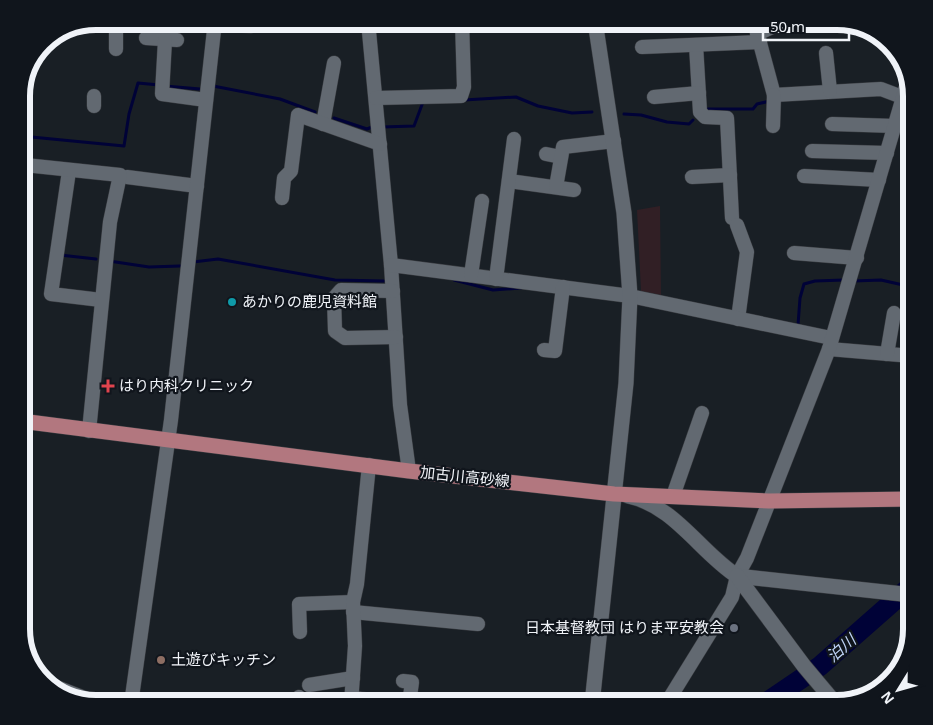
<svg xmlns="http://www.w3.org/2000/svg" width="933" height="725" viewBox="0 0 933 725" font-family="'Noto Sans','Noto Sans JP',sans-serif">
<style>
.commercial{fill:#311f25}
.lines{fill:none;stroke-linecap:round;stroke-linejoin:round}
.stream{stroke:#000237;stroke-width:3}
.river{stroke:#000237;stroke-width:20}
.minor-casing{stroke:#393c41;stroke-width:15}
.tertiary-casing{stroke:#393c41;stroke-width:16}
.primary-casing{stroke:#393c41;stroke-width:16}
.minor{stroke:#626971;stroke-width:14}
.tertiary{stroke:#626971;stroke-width:15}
.primary{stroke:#b2777f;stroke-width:15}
.culture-dot{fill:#0f9aa8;stroke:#10151c;stroke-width:2}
.health-dot{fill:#e0444e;stroke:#10151c;stroke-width:2}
.worship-dot{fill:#6b7280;stroke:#10151c;stroke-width:2}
.education-dot{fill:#8d6e63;stroke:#10151c;stroke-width:2}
.labels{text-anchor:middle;stroke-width:4.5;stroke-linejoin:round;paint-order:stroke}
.poi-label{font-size:15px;fill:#f0f3f8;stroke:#10151c;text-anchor:start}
.street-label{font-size:15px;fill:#f0f3f8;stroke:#10151c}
.water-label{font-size:16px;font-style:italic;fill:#bfd3f6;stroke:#10151c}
.rim{fill:none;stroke:#f0f3f8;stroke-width:6}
</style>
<rect width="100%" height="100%" fill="#191f25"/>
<!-- commercial -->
<polygon class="commercial" points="660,206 661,295 641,291 637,210"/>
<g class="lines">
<!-- stream -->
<g class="stream">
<polyline points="165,86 200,89"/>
<polyline points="213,86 280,99 315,112"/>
<polyline points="28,94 39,56"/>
<polyline points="464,100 516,97 538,106 572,113 592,112"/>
<polyline points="706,109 753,109 757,104 770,101"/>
<polyline points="21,111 23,106"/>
<polyline points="624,114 641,115 667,122 689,124 693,120"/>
<polyline points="334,118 367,129 372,127"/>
<polyline points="382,127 414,126 423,102"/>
<polyline points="21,136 124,146 129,114 138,83 159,85"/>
<polyline points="60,255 96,259"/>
<polyline points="109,261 149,267 180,266"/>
<polyline points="193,262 218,259 335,280 384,281"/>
<polyline points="454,280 493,290 521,288"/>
<polyline points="854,281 881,280 912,287"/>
<polyline points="798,325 800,298 804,284 815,281 844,280"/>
</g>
<!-- river -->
<polyline class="river" points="764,704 820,666 912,585"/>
<!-- minor casing -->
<g class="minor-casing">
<g id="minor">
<polyline points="368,21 391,265 400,405 409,471"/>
<polyline points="754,21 774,95 881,89 910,100"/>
<polyline points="95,22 116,22 116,49"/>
<polyline points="215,24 251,26"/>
<polyline points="757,34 785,21"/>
<polyline points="146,38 177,40"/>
<polyline points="165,40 162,94 206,100"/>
<polyline points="696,45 700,112 705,117 727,118 732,218"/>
<polyline points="642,47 760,42"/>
<polyline points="826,53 830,91"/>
<polyline points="654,97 699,93"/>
<polyline points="376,98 461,96 464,87 462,21"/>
<polyline points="94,106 94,96"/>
<polyline points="323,124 334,63"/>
<polyline points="832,124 895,126"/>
<polyline points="773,126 774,95"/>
<polyline points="812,151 887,153"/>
<polyline points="546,154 561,157"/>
<polyline points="69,171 51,294 101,300"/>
<polyline points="804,176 879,180"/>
<polyline points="127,177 197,186"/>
<polyline points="692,177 730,175"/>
<polyline points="509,181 574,190"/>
<polyline points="21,182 25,165 120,175 110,222 89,431"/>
<polyline points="556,187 563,147 614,141"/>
<polyline points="282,198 284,178 291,171 298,115 380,144"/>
<polyline points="737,225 747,252 738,319"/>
<polyline points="794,253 857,258"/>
<polyline points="909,262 912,262"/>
<polyline points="391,265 630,296 831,338"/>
<polyline points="471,275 482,201"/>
<polyline points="496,279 514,139"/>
<polyline points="393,291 341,290 334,298 335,331 345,338 396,337"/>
<polyline points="829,349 912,356"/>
<polyline points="544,350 555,351 563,287"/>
<polyline points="887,354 894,313"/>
<polyline points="673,496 702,413"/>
<polyline points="353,612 478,624"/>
<polyline points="300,632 299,604 353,602"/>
<polyline points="403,681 412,682 409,704"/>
<polyline points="46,683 100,704"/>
<polyline points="309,685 353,678"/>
<polyline points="299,697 300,704"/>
<polyline points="352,698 408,704"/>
<polyline points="131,704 171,420 215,21"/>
<polyline points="351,704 355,646 353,602 357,584 369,465"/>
<polyline points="444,704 454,702 472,704"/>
<polyline points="666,704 732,597 737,576 747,558 829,349 908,80"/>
</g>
</g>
<!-- tertiary casing -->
<g class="tertiary-casing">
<g id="tertiary">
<path d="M 628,496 C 674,505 700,552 737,576 L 912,595"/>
<polyline points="737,576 804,666 836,704"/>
<polyline points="592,704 626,383 630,296 624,213 595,21"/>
</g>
</g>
<!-- primary casing -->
<g class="primary-casing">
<polyline id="primary" points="21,421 409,471 614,494 769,501 912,499"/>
</g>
<!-- minor -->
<use href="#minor" class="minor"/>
<!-- tertiary -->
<use href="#tertiary" class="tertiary"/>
<!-- primary -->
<use href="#primary" class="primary"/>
</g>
<!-- markers -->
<circle class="culture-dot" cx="232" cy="302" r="5"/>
<path class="health-dot" d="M105.5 378.5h5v5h5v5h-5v5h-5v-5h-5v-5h5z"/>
<circle class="worship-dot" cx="734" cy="628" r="5"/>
<circle class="education-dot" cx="161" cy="660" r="5"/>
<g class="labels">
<!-- poi labels -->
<g class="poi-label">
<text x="242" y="307">あかりの鹿児資料館</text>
<text x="119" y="391">はり内科クリニック</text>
<text x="724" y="633" text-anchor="end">日本基督教団 はりま平安教会</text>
<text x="171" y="665">土遊びキッチン</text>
</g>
<!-- street labels -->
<g class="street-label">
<text transform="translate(465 477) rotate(6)" y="5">加古川高砂線</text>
</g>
<!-- water labels -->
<g class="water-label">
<text transform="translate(841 648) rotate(-41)" y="6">泊川</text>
</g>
</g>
<!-- crop -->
<path d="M0 0H933V725H0ZM96 30H837A66 66 0 0 1 903 96V629A66 66 0 0 1 837 695H96A66 66 0 0 1 30 629V96A66 66 0 0 1 96 30Z" fill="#10151c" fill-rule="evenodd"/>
<path class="rim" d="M96 30H837A66 66 0 0 1 903 96V629A66 66 0 0 1 837 695H96A66 66 0 0 1 30 629V96A66 66 0 0 1 96 30Z"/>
<!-- north arrow -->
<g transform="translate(898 690) rotate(233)" stroke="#10151c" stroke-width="4" paint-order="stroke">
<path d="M0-4L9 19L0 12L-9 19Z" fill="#f0f3f8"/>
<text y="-8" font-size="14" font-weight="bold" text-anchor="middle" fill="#f0f3f8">N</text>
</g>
<!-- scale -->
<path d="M763 32v8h86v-8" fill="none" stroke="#f0f3f8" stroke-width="2.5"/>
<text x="770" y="32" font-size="15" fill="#f0f3f8" stroke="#10151c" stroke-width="4" paint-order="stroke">50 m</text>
</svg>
